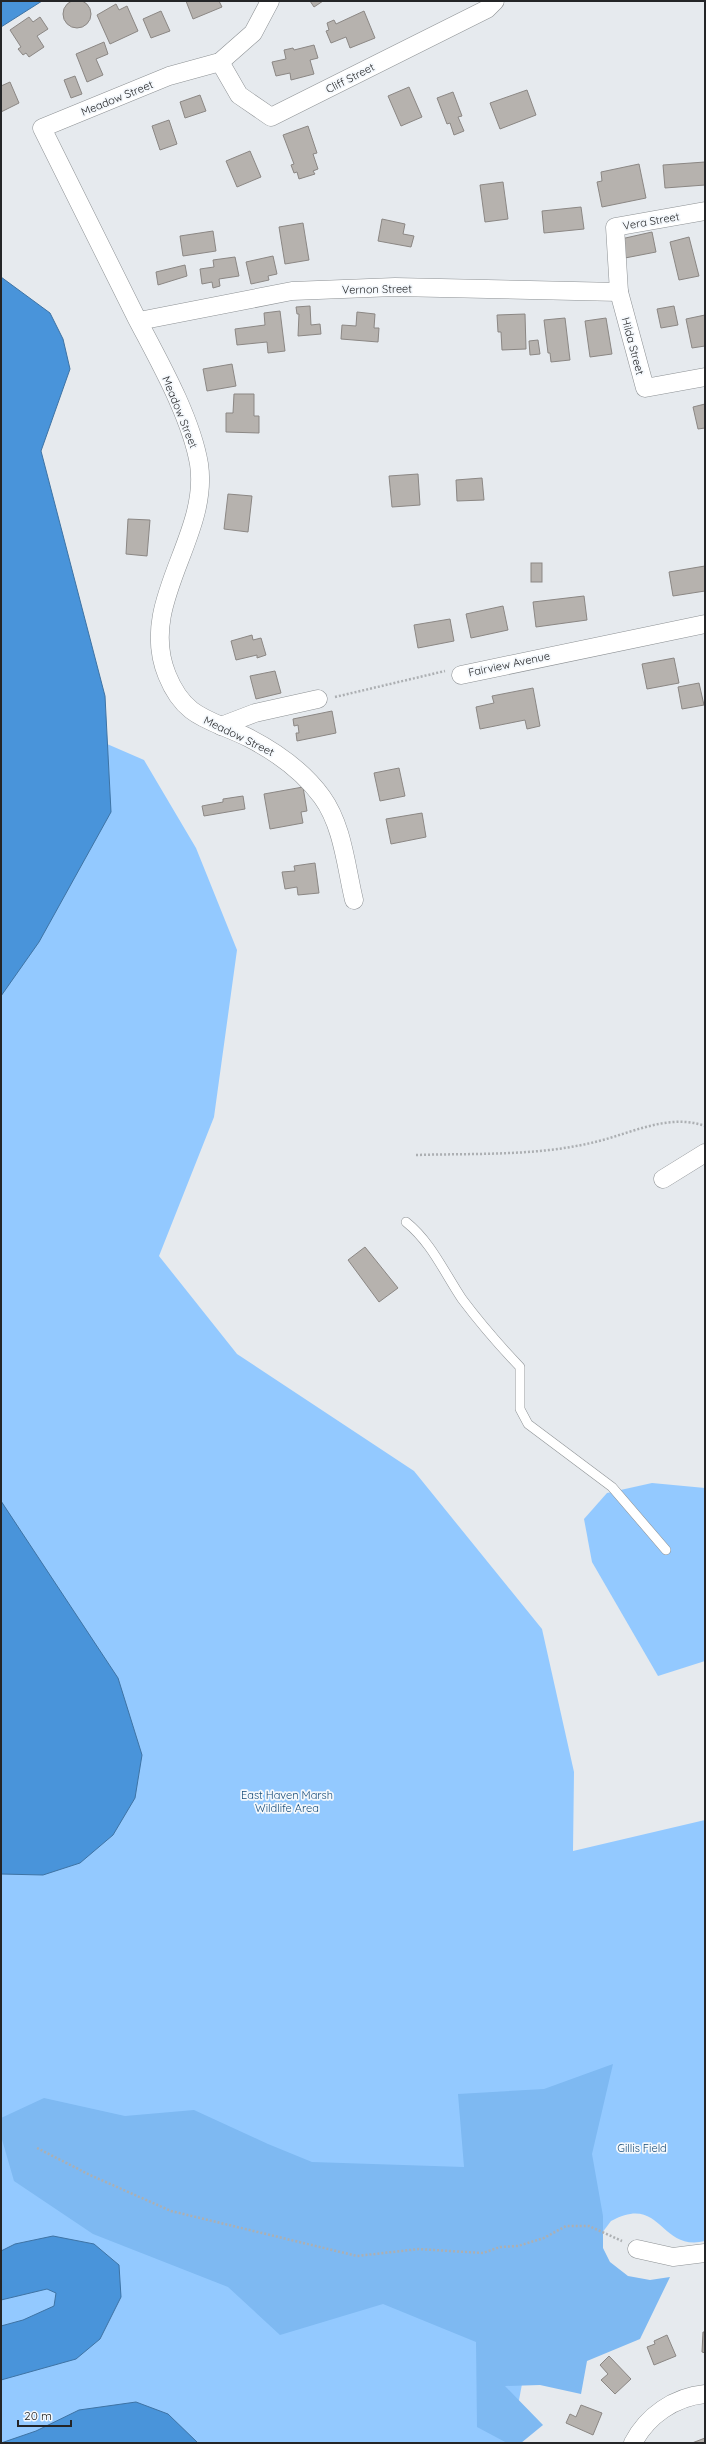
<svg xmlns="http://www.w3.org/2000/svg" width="706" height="2444" viewBox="0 0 706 2444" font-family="Quicksand,sans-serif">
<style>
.green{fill:#93c9ff}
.forest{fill:#7eb9f2}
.water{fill:#4994da;stroke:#3e73a4}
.building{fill:#b6b2ae;stroke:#8b8784}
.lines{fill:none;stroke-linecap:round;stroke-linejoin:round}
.lane-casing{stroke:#8d9194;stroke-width:10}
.street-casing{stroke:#8d9194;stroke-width:19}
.path{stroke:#acafb2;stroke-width:2.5;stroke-dasharray:2 2;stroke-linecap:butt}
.lane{stroke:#fff;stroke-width:9}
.street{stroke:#fff;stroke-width:18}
.labels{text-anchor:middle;stroke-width:3.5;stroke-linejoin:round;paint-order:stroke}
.street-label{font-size:11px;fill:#242527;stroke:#f4f8fc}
.park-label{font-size:11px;fill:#134977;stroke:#f4f8fc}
</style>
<rect width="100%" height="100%" fill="#e6eaee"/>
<!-- green -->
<g class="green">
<path d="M 1,698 L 144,760 L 196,848 L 237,950 L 214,1117 L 159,1256 L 237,1354 L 414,1471 L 542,1629 L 574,1772 L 573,1851 L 705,1820 L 705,2241 C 659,2252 662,2193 611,2221 L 533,2325 L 511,2443 L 1,2443 Z"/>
<polygon points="652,1483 705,1488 705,1661 658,1676 592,1562 584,1519 607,1493"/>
</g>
<!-- forest -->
<polygon class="forest" points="613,2064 592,2154 603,2216 603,2248 610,2262 628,2276 650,2280 670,2277 640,2339 587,2361 581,2394 540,2385 505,2386 543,2425 521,2443 507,2443 477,2427 476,2342 383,2304 280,2335 228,2287 93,2234 14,2181 1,2136 1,2118 44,2098 125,2116 194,2110 268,2144 312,2162 464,2167 458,2094 544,2089"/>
<!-- water -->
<g class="water">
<polygon points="1,1 42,1 1,27"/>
<polygon points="1,277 50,313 63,339 70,369 41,451 105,696 111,812 39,942 1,996"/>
<polygon points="1,1501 118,1678 142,1755 135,1798 113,1835 80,1863 43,1875 1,1874"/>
<polygon points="53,2236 94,2244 119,2265 121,2297 100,2339 76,2359 1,2380 1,2326 23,2320 54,2306 56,2293 47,2289 1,2300 1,2251 15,2244"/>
<polygon points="136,2402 168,2414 198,2443 1,2443 36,2431 79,2410"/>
</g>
<!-- building -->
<g class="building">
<circle cx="77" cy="14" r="14"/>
<polygon points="186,1 219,1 222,7 193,19"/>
<polygon points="310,1 323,1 314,7"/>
<polygon points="116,4 119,10 127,6 138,31 110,44 97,15"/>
<polygon points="161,11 170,31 151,38 143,19"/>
<polygon points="364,11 375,38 350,48 346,37 331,43 326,31 329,30 327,23 334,20 336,24"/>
<polygon points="29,17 33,22 40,17 48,29 37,36 44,47 29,57 26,53 23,55 18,49 21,47 10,30"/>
<polygon points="104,42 108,54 96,59 103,75 87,82 76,54"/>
<polygon points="314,45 318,58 310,60 314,74 291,80 290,73 276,76 272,62 286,59 284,50 293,48 294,50"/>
<polygon points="75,76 82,94 71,98 64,80"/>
<polygon points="10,82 19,103 1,112 1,86"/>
<polygon points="409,87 422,117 401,126 388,96"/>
<polygon points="527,90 536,115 500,129 490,103"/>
<polygon points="453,92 462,116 458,117 464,131 454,135 450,123 447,124 437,98"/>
<polygon points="200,95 206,111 185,118 180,102"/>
<polygon points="169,120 177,144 160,150 152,126"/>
<polygon points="308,126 317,153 313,154 318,169 313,171 315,174 299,179 297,172 294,173 291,165 294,164 283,135"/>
<polygon points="250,151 261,177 237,187 226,161"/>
<polygon points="705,162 705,185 665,188 663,165"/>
<polygon points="639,164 646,198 602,207 597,182 602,181 601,172"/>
<polygon points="503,182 508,219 485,222 480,185"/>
<polygon points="581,207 584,229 544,233 542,211"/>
<polygon points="382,219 405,224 403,234 414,236 411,247 378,241"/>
<polygon points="303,223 309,260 285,264 279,227"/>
<polygon points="213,231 216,251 183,256 180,236"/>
<polygon points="652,232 656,252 625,258 621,239"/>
<polygon points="689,237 699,276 679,280 670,242"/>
<polygon points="273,256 277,274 268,276 269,280 251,284 246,262"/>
<polygon points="235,257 239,276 219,279 220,286 213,288 212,282 202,284 200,269 214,267 213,260"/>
<polygon points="185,265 187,276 158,285 156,272"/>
<polygon points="310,306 311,325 320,324 321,334 298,336 299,314 297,314 296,307"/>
<polygon points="674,306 678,325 661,328 657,309"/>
<polygon points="280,311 285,351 268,353 267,342 237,345 235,329 265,325 264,313"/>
<polygon points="357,312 375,314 374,328 379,328 378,342 341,339 342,325 356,326"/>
<polygon points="525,314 526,349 502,350 501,332 498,332 497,315"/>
<polygon points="705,315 705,346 692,348 686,319"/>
<polygon points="565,318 570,360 551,362 550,353 548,353 544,320"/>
<polygon points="606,318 612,354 590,357 585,321"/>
<polygon points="538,340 540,354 530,355 529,341"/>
<polygon points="232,364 236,386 207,391 203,369"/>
<polygon points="234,394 254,394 254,416 259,416 259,433 226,432 226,413 233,413"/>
<polygon points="705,404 705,428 698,429 693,407"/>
<polygon points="418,474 420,505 392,507 389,476"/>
<polygon points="482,478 484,500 457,501 456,480"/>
<polygon points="228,494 252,496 248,532 224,529"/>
<polygon points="128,519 150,520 147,556 126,554"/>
<rect x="531" y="563" width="11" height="19"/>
<polygon points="705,566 705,591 673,596 669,572"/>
<polygon points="584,596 587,620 536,627 533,602"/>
<polygon points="503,606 508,630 471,638 466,614"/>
<polygon points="450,619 454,641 418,648 414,625"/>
<polygon points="252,635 253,640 261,638 266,655 257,658 257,655 236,660 231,641"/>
<polygon points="674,658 679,683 647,689 642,664"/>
<polygon points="275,671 281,693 256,699 250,676"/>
<polygon points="699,683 704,705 682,709 678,687"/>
<polygon points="533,688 540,726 527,729 525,720 480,729 476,707 494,703 492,696"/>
<polygon points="332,711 336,733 297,741 296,733 299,733 298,725 294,726 293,719"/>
<polygon points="399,768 405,796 380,801 374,773"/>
<polygon points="303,787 307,811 301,812 303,823 270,829 264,794"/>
<polygon points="243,796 245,809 204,816 202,806 223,802 223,799"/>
<polygon points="422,813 426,837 391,844 386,819"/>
<polygon points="315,863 319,893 298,895 297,887 285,889 282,872 295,871 294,866"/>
<polygon points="365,1247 398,1288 379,1302 348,1260"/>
<polygon points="703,2332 705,2332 705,2353 702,2352"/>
<polygon points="667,2335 676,2356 654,2365 647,2347 655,2344 654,2341"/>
<polygon points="609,2356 631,2379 615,2394 601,2380 608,2374 600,2365"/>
<polygon points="581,2405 602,2413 593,2435 566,2423 570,2414 576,2417"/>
<polygon points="705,2438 705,2443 692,2443"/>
</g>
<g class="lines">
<!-- lane casing -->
<g class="lane-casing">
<path id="lane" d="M 406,1222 C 431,1242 444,1272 462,1299 C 480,1323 499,1345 520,1367 L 520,1409 L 528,1424 L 612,1487 L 666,1550"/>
</g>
<!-- street casing -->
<g class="street-casing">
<g id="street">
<path d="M 270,1 L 253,33 L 220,62 L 169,76 L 42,128 C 74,192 105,255 137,319 C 159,361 191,417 199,464 C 210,537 137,602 167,675 C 185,720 211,719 249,738 C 278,753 303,771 322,797 C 343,826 346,867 354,900"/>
<polyline points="220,62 239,95 271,117 487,9 495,1"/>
<polyline points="705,211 615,227 619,292 645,388 705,377"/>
<polyline points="139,321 292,291 395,287 619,292"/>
<polyline points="461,675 705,624"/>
<polyline points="221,726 255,713 318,699"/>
<polyline points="663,1179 705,1153"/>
<polyline points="637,2249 673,2257 705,2253"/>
<path d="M 633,2443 C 647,2416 674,2397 705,2394"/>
</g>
</g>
<!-- path -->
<g class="path">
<polyline points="335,697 445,671"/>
<path d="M 416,1155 C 483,1153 549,1157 613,1137 C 642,1128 675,1115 705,1126"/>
<polyline points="37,2148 90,2175 171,2211 357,2256 419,2249 483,2253 500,2247 518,2246 544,2238 566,2226 589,2226 622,2241"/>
</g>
<!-- lane -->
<use href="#lane" class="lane"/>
<!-- street -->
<use href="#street" class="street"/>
</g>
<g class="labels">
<!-- street labels -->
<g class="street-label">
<text transform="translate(350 78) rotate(-27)" y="4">Cliff Street</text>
<text transform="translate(117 98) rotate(-22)" y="4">Meadow Street</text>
<text transform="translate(651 221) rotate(-10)" y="4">Vera Street</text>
<text transform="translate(377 289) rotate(-1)" y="4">Vernon Street</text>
<text transform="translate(633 346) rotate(75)" y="4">Hilda Street</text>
<text transform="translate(180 412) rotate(68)" y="4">Meadow Street</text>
<text transform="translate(509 664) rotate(-12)" y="4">Fairview Avenue</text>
<text transform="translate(239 736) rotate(26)" y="4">Meadow Street</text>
</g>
<!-- park labels -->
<g class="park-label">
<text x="287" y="1799">East Haven Marsh<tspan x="287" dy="13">Wildlife Area</tspan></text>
<text x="642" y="2152">Gillis Field</text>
</g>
</g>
<!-- border -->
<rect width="706" height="2444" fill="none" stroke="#242527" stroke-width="4"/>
<!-- scale -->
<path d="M18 2420v6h53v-6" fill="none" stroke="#242527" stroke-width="2"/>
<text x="24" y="2420" font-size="12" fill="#242527" stroke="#f4f8fc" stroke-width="3" paint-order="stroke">20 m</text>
</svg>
